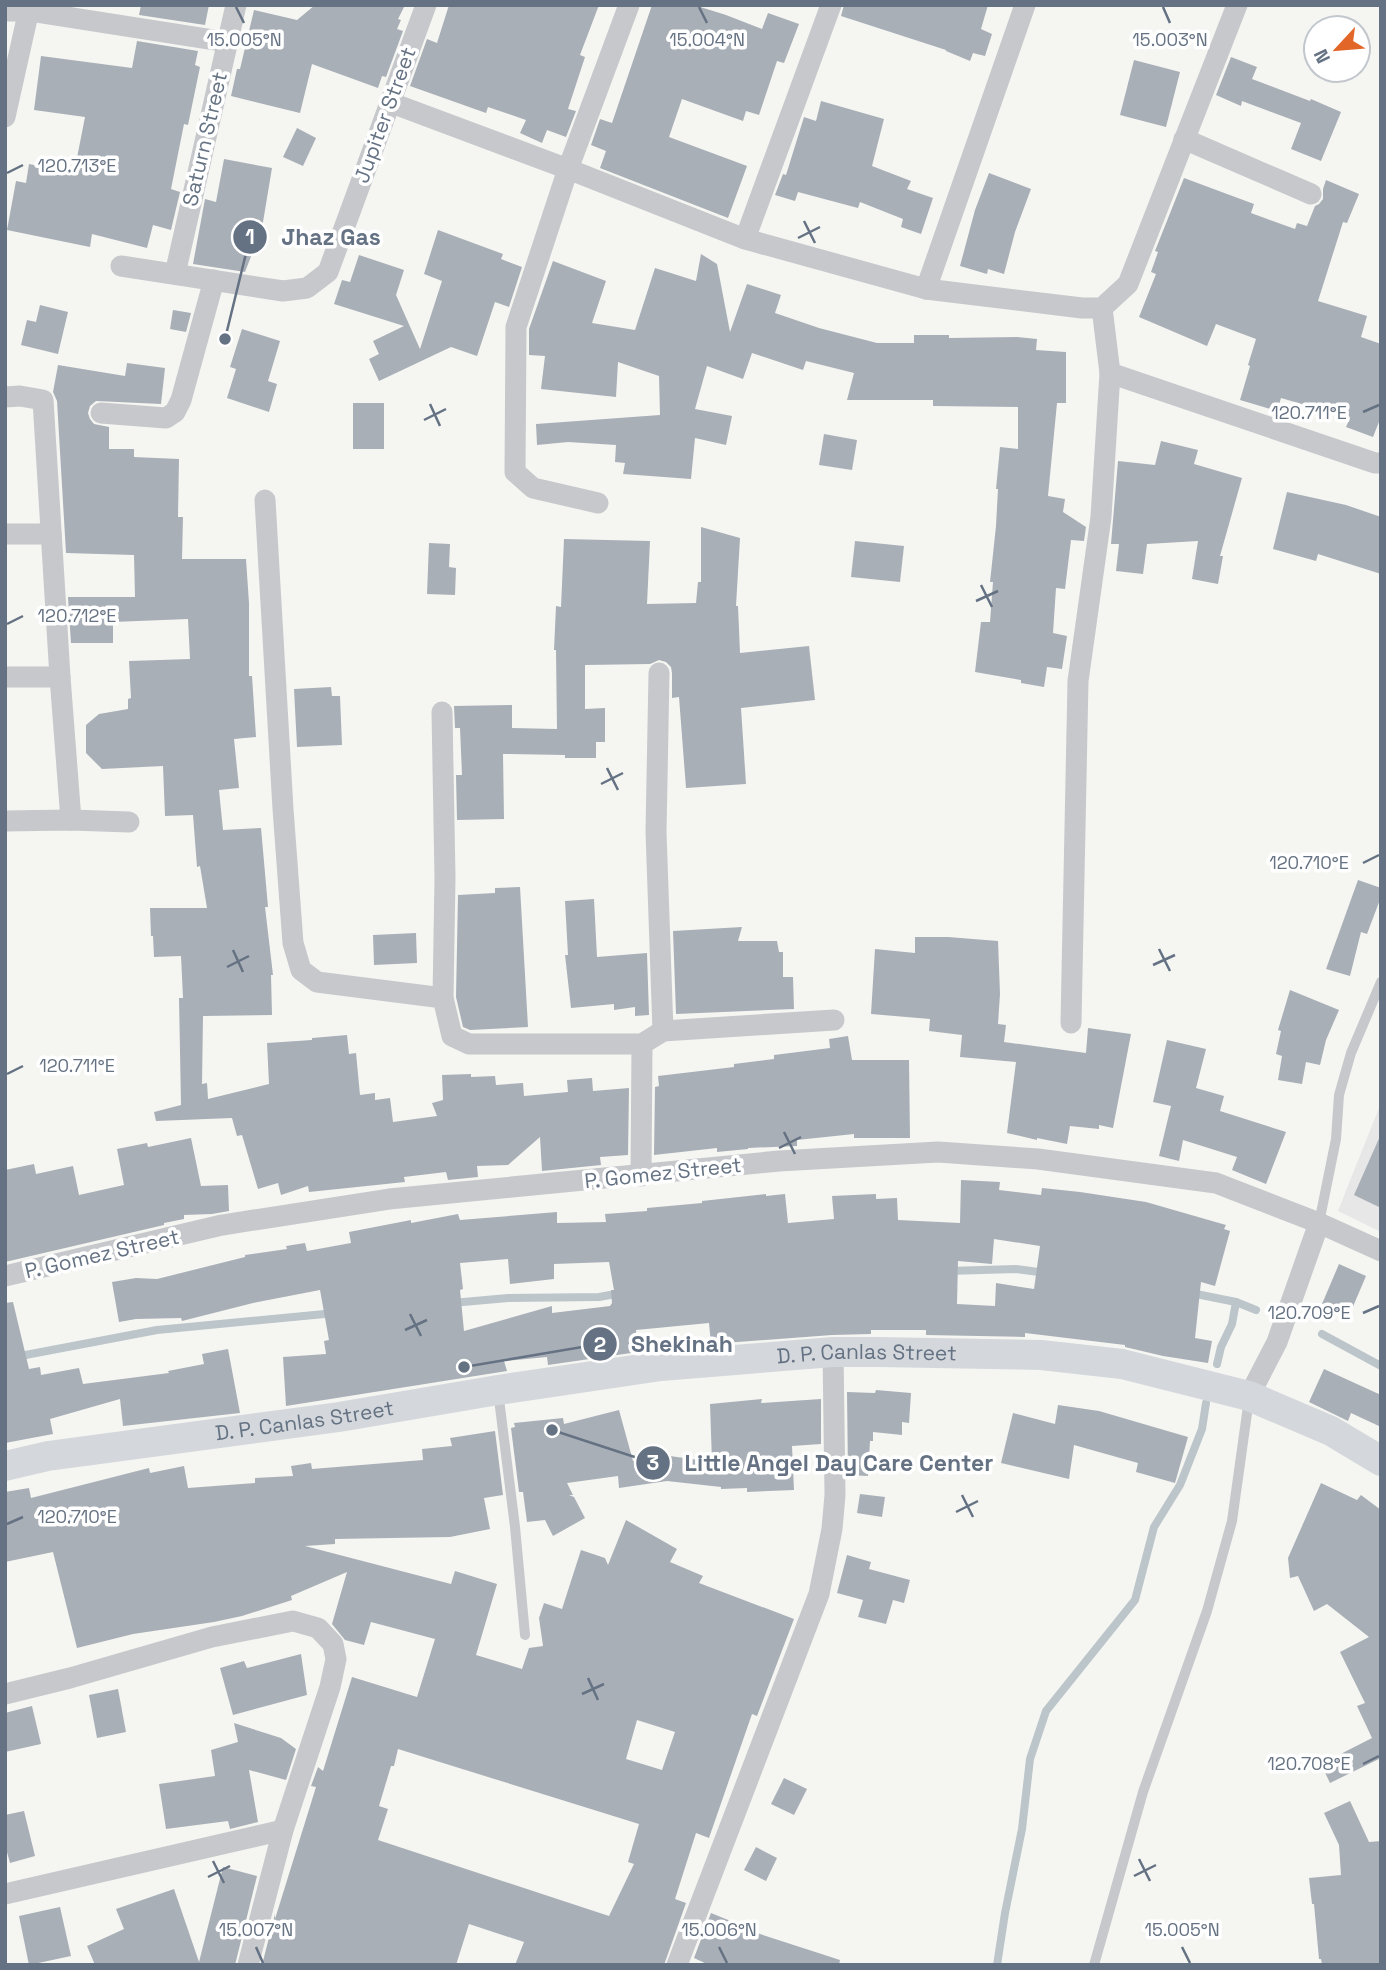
<svg xmlns="http://www.w3.org/2000/svg" width="1386" height="1970" viewBox="0 0 1386 1970" font-family="'Space Grotesk',sans-serif">
<style>
.built{fill:#e6e7e6}
.lines{fill:none;stroke-linecap:round;stroke-linejoin:round}
.stream{stroke:#bcc5ca;stroke-width:8}
.building{fill:#a9afb7;fill-rule:evenodd}
.lane{stroke:#c6c8cc;stroke-width:10}
.street{stroke:#c6c8cc;stroke-width:21}
.secondary{stroke:#d4d8dc;stroke-width:30}
.ticks{fill:none;stroke:#657283;stroke-width:2.5}
.labels{text-anchor:middle;stroke-width:7;stroke-linejoin:round;paint-order:stroke}
.street-label{font-size:21px;fill:#657283;stroke:#fff}
.ticks-label{font-size:18px;text-anchor:middle;fill:#657283;stroke:#fff;stroke-width:7;stroke-linejoin:round;paint-order:stroke}
.leader{fill:none;stroke:#657283;stroke-width:2.5}
.callout-dot{fill:#657283;stroke:#fff;stroke-width:2.5}
.mark-label{font-size:21px;text-anchor:middle;font-weight:bold;fill:#fff}
.callout-label{font-size:23px;text-anchor:middle;font-weight:bold;fill:#657283;stroke:#fff;stroke-width:7;stroke-linejoin:round;paint-order:stroke}
</style>
<rect width="100%" height="100%" fill="#f5f6f2"/>
<!-- built -->
<polygon class="built" points="1381,1103 1381,1232 1338,1211"/>
<g class="lines">
<!-- stream -->
<g class="stream">
<polyline points="947,1271 1016,1269 1046,1273"/>
<polyline points="1191,1293 1236,1302 1256,1310"/>
<polyline points="452,1303 508,1298 599,1297 621,1293"/>
<polyline points="1322,1334 1381,1366"/>
<polyline points="15,1357 157,1330 335,1313"/>
<polyline points="1217,1364 1221,1347 1232,1324 1236,1302"/>
<polyline points="997,1965 1005,1913 1022,1829 1030,1759 1046,1711 1135,1600 1154,1527 1180,1485 1202,1429 1206,1403"/>
</g>
</g>
<!-- building -->
<g class="building">
<polygon points="141,5 209,5 205,25 139,15"/>
<polygon points="315,5 405,5 398,19 401,20 397,29 403,31 386,77 382,76 378,88 312,64 300,113 231,96 237,69 240,69 254,10 297,20"/>
<polygon points="449,5 599,5 580,55 585,57 568,109 576,111 566,137 547,130 542,143 520,133 526,120 488,107 486,113 410,86 427,39 437,43"/>
<polygon points="652,5 694,5 726,15 762,29 768,13 799,24 784,63 777,61 759,115 746,111 743,121 682,99 669,137 747,166 728,218 600,168 606,151 591,145 600,119 612,123"/>
<polygon points="844,5 988,5 981,29 992,34 985,56 973,53 970,61 946,51 946,50 841,16"/>
<polygon points="137,41 198,51 195,65 200,67 188,125 184,124 171,189 180,192 171,230 153,225 147,248 92,234 90,247 7,230 16,181 26,183 29,164 74,173 85,117 34,110 41,56 132,68"/>
<polygon points="1231,57 1257,67 1252,79 1310,101 1311,99 1341,112 1321,161 1291,149 1301,123 1242,101 1241,106 1216,95"/>
<polygon points="1134,60 1180,72 1166,127 1120,115"/>
<polygon points="821,101 884,119 872,166 911,181 907,189 933,198 921,234 901,227 903,219 860,202 858,208 798,192 795,201 775,195 783,174 786,175 804,117 816,121"/>
<polygon points="297,128 316,138 303,166 283,157"/>
<polygon points="224,159 272,168 262,228 245,272 193,264 205,199 216,202"/>
<polygon points="989,173 1031,189 1015,232 1004,274 988,269 987,274 960,266 975,210"/>
<polygon points="1184,178 1254,204 1251,213 1295,229 1297,223 1307,226 1315,206 1319,204 1323,199 1323,189 1326,180 1359,194 1347,223 1343,222 1318,301 1367,316 1361,337 1381,344 1381,417 1373,437 1346,427 1350,418 1281,398 1277,411 1240,400 1250,366 1248,365 1256,339 1216,324 1207,346 1139,317 1156,274 1151,272 1158,252 1155,251"/>
<polygon points="438,230 503,254 501,259 522,267 509,307 495,302 477,356 451,347 379,381 369,359 379,354 373,341 404,326 334,304 342,280 350,282 359,255 404,270 396,295 420,349 442,281 424,274"/>
<polygon points="701,254 717,264 730,332 747,284 781,295 775,313 819,328 877,343 914,343 914,335 949,335 949,338 1017,337 1037,339 1036,350 1066,352 1066,403 1057,403 1048,496 1065,499 1063,512 1086,527 1084,541 1071,540 1065,589 1056,588 1053,633 1067,636 1062,669 1047,667 1044,687 1021,683 1021,680 975,672 981,622 990,622 993,582 990,582 996,526 998,489 996,489 1000,447 1018,449 1018,407 933,406 933,400 847,400 854,373 806,361 803,370 752,353 743,379 707,366 695,409 732,416 726,445 695,438 691,479 623,474 625,463 615,462 616,445 568,442 537,445 536,424 660,415 659,376 618,362 616,397 541,389 545,356 529,355 529,329 553,261 606,281 592,323 635,330 655,268 696,281"/>
<polygon points="40,305 68,312 58,354 21,345 27,320 36,322"/>
<polygon points="173,310 191,313 186,332 170,329"/>
<polygon points="242,329 280,341 268,381 277,384 269,412 227,398 236,369 230,367"/>
<polygon points="127,363 165,368 161,404 96,401 90,406 88,413 90,419 94,424 109,427 109,449 134,449 134,457 179,459 178,517 183,517 182,559 246,559 249,603 249,676 252,676 256,737 234,739 239,788 219,790 223,830 261,828 268,907 265,907 273,975 271,975 272,1015 203,1016 202,1084 207,1083 208,1099 269,1084 267,1043 312,1040 312,1038 347,1035 349,1054 356,1053 360,1095 375,1093 375,1100 390,1098 393,1122 437,1116 432,1103 443,1100 442,1075 471,1074 471,1077 495,1076 496,1085 523,1083 524,1096 568,1092 567,1080 592,1078 593,1091 629,1088 628,1155 600,1157 601,1165 542,1171 540,1137 508,1165 477,1166 478,1177 448,1180 446,1172 404,1177 405,1182 309,1192 308,1186 281,1195 278,1183 258,1189 242,1135 237,1136 232,1118 156,1121 154,1112 181,1105 179,998 183,998 181,956 154,957 153,936 151,936 150,908 207,908 200,866 197,867 193,815 165,816 163,766 102,769 86,753 86,725 99,714 128,709 128,699 131,698 129,661 190,659 188,619 113,622 113,643 71,643 68,597 135,597 134,555 66,553 57,401 53,392 58,365 125,376"/>
<rect x="353" y="403" width="31" height="46"/>
<polygon points="824,434 857,440 852,470 819,465"/>
<polygon points="1161,441 1198,450 1194,464 1242,478 1220,556 1223,556 1218,584 1192,579 1198,541 1147,544 1143,574 1116,571 1119,544 1111,544 1118,461 1155,465"/>
<polygon points="1287,492 1346,505 1381,517 1381,574 1318,554 1316,561 1273,549"/>
<polygon points="701,527 740,538 736,606 738,606 740,653 809,646 815,700 741,708 746,784 686,788 679,697 672,698 672,673 671,667 666,662 659,660 650,664 585,665 585,709 605,708 605,742 596,742 596,758 565,758 565,755 503,754 504,819 457,820 456,775 462,775 460,728 455,728 454,706 512,705 512,728 557,729 556,650 554,650 556,606 561,607 564,539 650,541 647,604 696,603 698,582 701,582"/>
<polygon points="855,541 904,546 900,582 851,577"/>
<polygon points="429,543 450,544 449,567 456,568 455,595 427,594"/>
<polygon points="331,687 332,696 340,696 342,745 297,747 294,689"/>
<polygon points="1358,880 1381,888 1381,897 1367,934 1361,932 1350,976 1326,969"/>
<polygon points="520,887 528,1027 470,1030 463,1027 456,997 458,895 495,893 495,888"/>
<polygon points="594,899 597,957 647,953 649,1015 635,1016 635,1007 614,1010 614,1004 571,1008 565,955 568,955 565,901"/>
<polygon points="742,927 738,941 777,941 779,952 783,952 783,977 793,977 794,1009 676,1014 673,931"/>
<polygon points="416,933 417,963 374,965 373,935"/>
<polygon points="915,937 948,937 998,941 1000,994 998,1024 1006,1025 1004,1042 1086,1053 1088,1028 1131,1034 1113,1128 1099,1125 1099,1129 1070,1126 1067,1144 1037,1138 1037,1140 1007,1133 1016,1062 960,1057 962,1035 929,1031 930,1019 871,1014 875,949 915,953"/>
<polygon points="1290,990 1339,1010 1326,1040 1320,1065 1306,1062 1302,1084 1278,1080 1282,1056 1276,1054 1281,1031 1278,1030"/>
<polygon points="848,1036 852,1060 909,1060 910,1138 854,1138 854,1134 797,1140 797,1146 748,1148 748,1149 717,1152 717,1148 654,1155 655,1087 659,1086 658,1076 734,1067 734,1064 774,1059 774,1055 830,1048 829,1039"/>
<polygon points="1167,1040 1206,1049 1196,1088 1224,1096 1220,1111 1286,1132 1266,1184 1232,1170 1237,1157 1183,1140 1179,1161 1159,1156 1171,1106 1153,1102"/>
<polygon points="1381,1134 1381,1208 1354,1195"/>
<polygon points="191,1138 201,1186 228,1185 229,1211 212,1214 184,1215 184,1219 164,1223 164,1225 5,1262 5,1170 34,1164 36,1174 73,1166 79,1195 124,1185 117,1149 147,1143 148,1147"/>
<path d="M 961,1180 L 1000,1182 L 999,1190 L 1041,1195 L 1042,1188 L 1080,1192 L 1146,1202 L 1226,1225 L 1224,1229 L 1230,1231 L 1215,1286 L 1201,1282 L 1195,1338 L 1212,1341 L 1208,1363 L 1163,1356 L 1125,1347 L 1125,1345 L 1025,1333 L 1025,1337 L 926,1335 L 926,1330 L 871,1330 L 871,1334 L 832,1335 L 711,1344 L 709,1323 L 636,1330 L 638,1352 L 548,1365 L 547,1357 L 504,1361 L 507,1371 L 286,1406 L 283,1357 L 326,1354 L 324,1341 L 329,1340 L 320,1290 L 253,1303 L 182,1321 L 181,1318 L 136,1319 L 119,1322 L 112,1282 L 136,1278 L 157,1279 L 245,1257 L 245,1255 L 287,1249 L 286,1246 L 305,1243 L 307,1251 L 351,1243 L 349,1232 L 411,1220 L 411,1223 L 458,1214 L 460,1220 L 557,1212 L 557,1223 L 606,1222 L 605,1214 L 647,1211 L 647,1208 L 702,1203 L 702,1201 L 766,1194 L 766,1196 L 785,1194 L 788,1223 L 834,1219 L 832,1196 L 876,1194 L 876,1199 L 897,1198 L 898,1220 L 960,1223 ZM 994,1239 L 1040,1246 L 1034,1289 L 996,1283 L 995,1306 L 957,1304 L 958,1261 L 992,1264 ZM 508,1259 L 510,1284 L 554,1279 L 554,1264 L 609,1262 L 614,1290 L 611,1290 L 612,1303 L 610,1306 L 552,1313 L 552,1306 L 464,1331 L 460,1290 L 463,1289 L 460,1263 Z"/>
<polygon points="1339,1264 1366,1276 1349,1316 1322,1304"/>
<polygon points="13,1302 29,1369 40,1367 41,1375 79,1368 83,1384 169,1373 168,1371 204,1364 202,1354 228,1349 240,1413 123,1426 120,1399 50,1419 53,1434 5,1443 5,1303"/>
<polygon points="1324,1369 1381,1395 1381,1427 1351,1413 1348,1421 1309,1402"/>
<polygon points="876,1390 911,1393 909,1423 902,1422 902,1435 873,1432 873,1441 870,1441 868,1476 848,1475 847,1392 875,1393"/>
<polygon points="762,1399 761,1403 821,1399 821,1444 792,1446 794,1490 747,1492 747,1488 721,1489 721,1487 667,1481 619,1488 618,1476 567,1483 573,1495 569,1495 574,1497 585,1518 553,1536 545,1520 527,1522 523,1492 519,1492 511,1428 515,1427 514,1423 563,1418 564,1424 619,1410 633,1461 670,1456 712,1462 710,1404"/>
<polygon points="1058,1405 1099,1411 1188,1437 1175,1483 1136,1472 1138,1463 1074,1445 1069,1479 1001,1463 1013,1413 1055,1424"/>
<path d="M 495,1431 L 503,1495 L 484,1498 L 490,1529 L 450,1537 L 335,1539 L 335,1544 L 305,1546 L 451,1584 L 455,1571 L 497,1584 L 476,1655 L 522,1669 L 529,1648 L 543,1646 L 539,1618 L 544,1603 L 562,1609 L 581,1550 L 605,1558 L 608,1565 L 626,1520 L 677,1549 L 670,1562 L 703,1576 L 699,1583 L 794,1619 L 757,1716 L 752,1714 L 709,1838 L 696,1833 L 675,1899 L 686,1903 L 664,1965 L 515,1965 L 524,1942 L 469,1924 L 456,1965 L 262,1965 L 275,1914 L 275,1919 L 316,1787 L 311,1786 L 318,1767 L 323,1771 L 352,1677 L 417,1697 L 435,1639 L 371,1622 L 364,1645 L 345,1640 L 332,1624 L 347,1572 L 291,1596 L 292,1600 L 242,1616 L 214,1622 L 133,1634 L 77,1648 L 53,1552 L 5,1562 L 5,1492 L 29,1488 L 31,1498 L 149,1468 L 150,1473 L 184,1466 L 188,1488 L 255,1483 L 255,1478 L 293,1476 L 291,1466 L 311,1463 L 312,1469 L 423,1460 L 422,1449 L 452,1446 L 450,1438 ZM 637,1720 L 675,1732 L 662,1770 L 626,1759 ZM 398,1749 L 639,1824 L 628,1862 L 634,1864 L 609,1916 L 378,1840 L 388,1809 L 379,1806 L 391,1766 L 394,1766 Z"/>
<polygon points="1321,1483 1357,1500 1361,1495 1381,1510 1381,1758 1330,1783 1321,1764 1372,1738 1357,1706 1365,1703 1340,1652 1369,1637 1327,1604 1314,1611 1298,1576 1290,1578 1288,1558"/>
<polygon points="860,1494 885,1497 882,1517 857,1513"/>
<polygon points="847,1555 871,1562 869,1569 910,1580 904,1603 893,1600 886,1624 858,1617 863,1600 837,1593"/>
<polygon points="301,1654 307,1695 233,1715 220,1668 244,1661 247,1668"/>
<polygon points="118,1689 126,1732 97,1738 89,1695"/>
<polygon points="32,1706 41,1744 5,1752 5,1713"/>
<polygon points="234,1723 281,1738 296,1749 286,1780 249,1770 258,1822 230,1829 228,1821 166,1829 159,1784 215,1776 211,1750 238,1742"/>
<polygon points="784,1778 807,1789 794,1815 771,1804"/>
<polygon points="1350,1801 1369,1842 1381,1841 1381,1965 1322,1965 1321,1959 1319,1959 1314,1904 1312,1904 1309,1878 1341,1875 1339,1845 1324,1813"/>
<polygon points="24,1811 35,1856 10,1863 5,1845 5,1815"/>
<polygon points="756,1847 777,1858 766,1881 744,1870"/>
<polygon points="223,1867 257,1876 235,1965 95,1965 87,1946 124,1929 116,1909 174,1889 199,1962"/>
<polygon points="60,1907 71,1956 29,1965 19,1916"/>
<polygon points="711,1913 733,1922 732,1925 840,1960 839,1965 709,1965 694,1958"/>
</g>
<g class="lines">
<!-- lane -->
<g class="lane">
<polyline points="1319,1223 1336,1139 1339,1095 1351,1053 1381,982"/>
<polyline points="498,1391 515,1527 525,1635"/>
<polyline points="1094,1965 1143,1792 1207,1611 1232,1521 1249,1399"/>
</g>
<!-- street -->
<g class="street">
<polyline points="5,11 29,11 227,42"/>
<polyline points="389,102 568,169 745,239 926,289 1082,308 1102,308 1128,284 1237,5"/>
<polyline points="5,117 30,5"/>
<polyline points="1184,139 1311,194"/>
<polyline points="745,239 831,5"/>
<polyline points="121,266 283,291 307,288 328,272 426,5"/>
<polyline points="175,274 236,5"/>
<polyline points="926,289 1025,5"/>
<polyline points="1110,373 1375,463 1381,463"/>
<polyline points="5,397 20,396 43,400 60,677 71,820"/>
<polyline points="101,413 166,418 175,412 181,400 214,280"/>
<polyline points="265,500 283,809 293,943 301,970 317,982 443,998 452,1036 469,1044 642,1044 663,1031 834,1020"/>
<polyline points="598,503 533,488 515,472 516,327 568,169 629,5"/>
<polyline points="5,534 51,534"/>
<polyline points="659,673 656,832 663,1031"/>
<polyline points="5,677 60,677"/>
<polyline points="442,712 445,878 443,998"/>
<polyline points="5,821 71,820 129,822"/>
<polyline points="1071,1023 1078,681 1101,517 1110,373 1102,308"/>
<polyline points="641,1176 642,1044"/>
<polyline points="5,1276 222,1225 389,1199 779,1161 938,1152 1038,1159 1216,1183 1319,1223 1381,1251"/>
<polyline points="1249,1396 1277,1342 1319,1223"/>
<polyline points="5,1694 70,1678 212,1637 293,1621 318,1628 333,1644 336,1659 330,1687 283,1830 248,1965"/>
<polyline points="5,1894 283,1830"/>
<polyline points="677,1965 819,1594 832,1529 835,1495 833,1352"/>
</g>
<!-- secondary -->
<path class="secondary" id="s1" d="M 5,1466 L 48,1456 L 339,1417 L 498,1390 L 661,1366 L 833,1352 L 878,1352 L 1041,1355 L 1122,1364 L 1249,1396 L 1331,1431 L 1381,1461"/>
</g>
<!-- ticks -->
<path class="ticks" d="M 236,7 L 244,23M 699,7 L 707,23M 1163,7 L 1170,23M 7,173 L 23,165M 804,221 L 815,243M 798,238 L 820,227M 430,404 L 440,426M 1363,412 L 1379,405M 424,420 L 446,409M 981,585 L 992,607M 976,601 L 998,591M 7,624 L 23,616M 607,768 L 618,790M 601,784 L 623,773M 1363,863 L 1379,855M 1159,949 L 1170,971M 233,950 L 243,972M 1153,965 L 1175,955M 227,967 L 249,956M 7,1074 L 23,1066M 784,1132 L 795,1154M 779,1148 L 801,1137M 1363,1313 L 1379,1306M 410,1314 L 421,1336M 405,1330 L 427,1320M 962,1495 L 973,1517M 956,1512 L 978,1501M 7,1524 L 23,1517M 588,1678 L 598,1700M 582,1694 L 604,1684M 1363,1764 L 1379,1756M 1139,1859 L 1150,1881M 213,1861 L 224,1883M 1134,1876 L 1156,1865M 208,1877 L 230,1866M 256,1947 L 263,1963M 719,1947 L 727,1963M 1182,1947 L 1190,1963"/>
<g class="labels">
<!-- street labels -->
<g class="street-label">
<text transform="translate(385 115) rotate(-70)" y="7">Jupiter Street</text>
<text transform="translate(205 139) rotate(-77)" y="7">Saturn Street</text>
<text transform="translate(663 1173) rotate(-6)" y="7">P. Gomez Street</text>
<text transform="translate(102 1254) rotate(-13)" y="7">P. Gomez Street</text>
<text dy="7" stroke="none"><textPath href="#s1" startOffset="870">D. P. Canlas Street</textPath></text>
<text dy="7" stroke="none"><textPath href="#s1" startOffset="303">D. P. Canlas Street</textPath></text>
</g>
</g>
<g class="ticks-label">
<text x="244" y="46">15.005°N</text>
<text x="707" y="46">15.004°N</text>
<text x="1170" y="46">15.003°N</text>
<text x="77" y="172">120.713°E</text>
<text x="1309" y="419">120.711°E</text>
<text x="77" y="622">120.712°E</text>
<text x="1309" y="869">120.710°E</text>
<text x="77" y="1072">120.711°E</text>
<text x="1309" y="1319">120.709°E</text>
<text x="77" y="1523">120.710°E</text>
<text x="1309" y="1770">120.708°E</text>
<text x="256" y="1936">15.007°N</text>
<text x="719" y="1936">15.006°N</text>
<text x="1182" y="1936">15.005°N</text>
</g>
<!-- callouts -->
<path class="leader" d="M225 339L250 237M464 1367L600 1344M552 1430L653 1463"/>
<g class="callout-dot">
<circle cx="225" cy="339" r="7"/>
<circle cx="464" cy="1367" r="7"/>
<circle cx="552" cy="1430" r="7"/>
<circle cx="250" cy="237" r="18"/>
<circle cx="600" cy="1344" r="18"/>
<circle cx="653" cy="1463" r="18"/>
</g>
<g class="mark-label">
<text x="250" y="244">1</text>
<text x="600" y="1352">2</text>
<text x="653" y="1470">3</text>
</g>
<g class="callout-label">
<text x="331" y="245">Jhaz Gas</text>
<text x="682" y="1352">Shekinah</text>
<text x="839" y="1471">Little Angel Day Care Center</text>
</g>
<!-- border -->
<rect width="1386" height="1970" fill="none" stroke="#657283" stroke-width="14"/>
<!-- north arrow -->
<g transform="translate(1337 49) rotate(244)"><circle r="33" fill="#ffffff" stroke="#c1c7cd" stroke-width="2"/>
<path d="M0-5L12 26L0 18L-12 26Z" fill="#e26627"/>
<text y="-10" font-size="19" font-weight="bold" text-anchor="middle" fill="#657283">N</text>
</g>
</svg>
